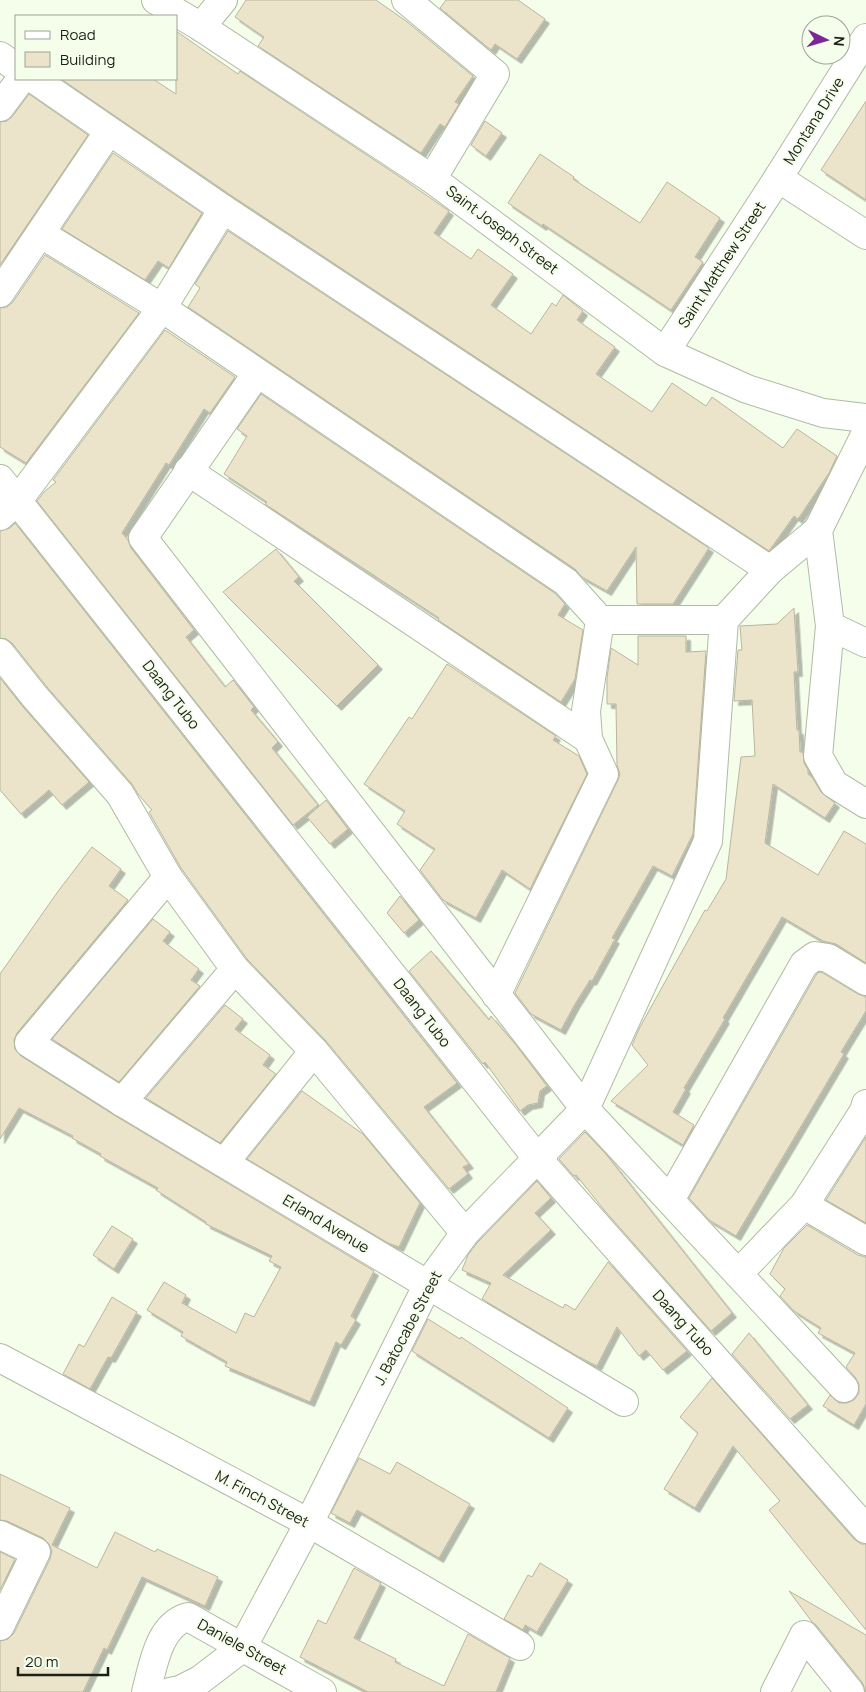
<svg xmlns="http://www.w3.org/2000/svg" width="866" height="1692" viewBox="0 0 866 1692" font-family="Manrope,sans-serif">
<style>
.building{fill:#ebe4cb;stroke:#bbb59d;filter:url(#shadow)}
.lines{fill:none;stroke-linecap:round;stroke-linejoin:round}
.street-casing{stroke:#afbba4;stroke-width:30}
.street{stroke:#fff;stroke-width:28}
.labels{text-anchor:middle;stroke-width:4;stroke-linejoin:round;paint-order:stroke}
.street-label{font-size:15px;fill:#1b2017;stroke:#f4feeb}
</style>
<defs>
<filter id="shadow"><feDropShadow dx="4.5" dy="4.5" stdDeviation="0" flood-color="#0004"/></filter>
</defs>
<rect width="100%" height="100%" fill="#f4feeb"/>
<!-- building -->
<g class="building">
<polygon points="246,0 376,0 406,21 473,76 455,102 459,104 445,127 440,124 421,153 258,46 264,37 235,17"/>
<polygon points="446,0 518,0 545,19 517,59 495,44 491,50 440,8"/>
<polygon points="176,31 238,74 240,71 403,179 449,211 434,233 471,259 478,249 513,274 491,305 531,334 552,303 556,306 563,295 583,311 577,320 615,347 596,374 652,412 672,383 706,406 712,397 783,448 797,429 837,456 829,473 798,519 794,516 769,551 232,196 61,79 153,79 176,94"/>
<polygon points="29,94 88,135 0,265 0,122 7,121 12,117"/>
<polygon points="866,101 866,200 821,170"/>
<polygon points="485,121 502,133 486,156 471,145"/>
<polygon points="113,153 202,213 169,268 158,261 145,280 62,229"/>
<polygon points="540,154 574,177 573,179 640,223 667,182 720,218 695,257 703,262 671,310 543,224 542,226 508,203"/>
<polygon points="228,231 709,548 673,604 637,604 636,547 607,591 582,577 575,569 188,307 200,288 195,284"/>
<polygon points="45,255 139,313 26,463 0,447 0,308 7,307 13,302"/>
<polygon points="165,330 235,377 210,413 204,409 169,465 166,463 122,533 128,540 131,548 194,630 186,637 225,687 233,680 254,707 251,710 278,742 272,748 318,805 293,825 37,501 44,492 56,482 53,480"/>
<polygon points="261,394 556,594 565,604 558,615 583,630 575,679 561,702 438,620 439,618 265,504 267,502 224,474 247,436 237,429"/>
<polygon points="15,523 457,1083 424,1107 469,1164 463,1167 468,1174 449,1189 326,1041 247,959 181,868 149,812 152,810 138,794 132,784 47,687 12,643 6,639 0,638 0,531 10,528"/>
<polygon points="276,549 299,577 294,581 378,665 337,706 223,592"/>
<polygon points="794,608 798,672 794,672 797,730 799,730 800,752 803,752 804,763 808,770 808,774 812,777 821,792 835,803 825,818 773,784 765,843 818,875 844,831 866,844 866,963 836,944 823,941 782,917 723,1018 725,1019 684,1088 686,1089 673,1112 694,1125 683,1145 611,1101 648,1065 632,1045 640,1027 705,910 707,911 726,879 741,757 755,756 752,700 734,701 738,650 742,650 740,626 777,624"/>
<polygon points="638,636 686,636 686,652 706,651 693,834 672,876 653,866 612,938 615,939 592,981 590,980 575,1004 561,1030 531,1014 515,993 618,780 620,774 617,765 616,704 607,704 607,678 611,648 638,665"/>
<polygon points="447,664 556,736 553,740 579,756 587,774 530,889 502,870 476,918 443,900 420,870 435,849 397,824 405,811 364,784 409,717 412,719"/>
<polygon points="0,678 23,707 89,782 62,805 49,790 21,814 0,790"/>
<polygon points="326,800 348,829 330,844 307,817"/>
<polygon points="92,847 121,869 109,886 128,900 17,1033 14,1040 15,1049 21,1056 114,1115 374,1271 351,1316 356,1320 341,1345 336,1342 310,1402 225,1366 227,1362 181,1336 183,1332 147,1310 164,1282 186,1295 182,1303 236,1333 245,1313 254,1317 281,1267 269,1261 272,1256 206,1224 206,1222 156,1190 158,1188 100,1156 101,1154 72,1138 73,1136 19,1108 0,1139 0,974 59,890"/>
<polygon points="400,896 419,920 404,933 387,913"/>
<polygon points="153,919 170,932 163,941 199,969 191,980 200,986 119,1082 52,1039"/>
<polygon points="431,951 489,1020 491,1016 516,1045 547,1086 540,1091 538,1103 528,1105 520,1111 485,1062 483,1064 409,971"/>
<polygon points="819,972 823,973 858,994 866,997 866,1011 841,1052 844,1054 736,1236 709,1220 689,1198 816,975"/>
<polygon points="225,1005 243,1019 235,1029 270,1055 263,1065 276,1074 220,1143 146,1098"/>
<polygon points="302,1091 363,1134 420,1203 399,1247 388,1243 247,1159"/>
<polygon points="585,1132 605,1153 732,1313 711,1331 605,1211 576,1175 574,1176 559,1159"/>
<polygon points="866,1137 866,1223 826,1200"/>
<polygon points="537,1181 551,1198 535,1213 551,1230 503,1275 563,1308 565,1304 575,1310 608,1262 687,1351 663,1370 646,1350 639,1356 617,1327 597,1366 577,1356 482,1299 491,1283 462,1270 468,1255 477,1243"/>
<polygon points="807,1225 858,1255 866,1257 866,1404 854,1425 823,1406 830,1395 839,1403 847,1403 854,1400 859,1393 859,1384 855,1377 846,1367 855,1353 818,1333 821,1328 794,1311 780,1296 785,1289 770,1274 784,1248"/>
<polygon points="112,1226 133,1239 114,1269 93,1255"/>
<polygon points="112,1297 137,1312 111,1358 108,1357 90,1389 63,1374 79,1344 84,1347"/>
<polygon points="428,1319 460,1339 461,1337 568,1408 549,1438 412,1351"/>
<polygon points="749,1333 808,1405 790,1419 732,1354"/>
<polygon points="712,1378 854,1539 861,1544 866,1544 866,1630 769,1510 780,1501 733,1446 695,1508 664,1489 698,1433 680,1417"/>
<polygon points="359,1458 390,1474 397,1462 470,1504 439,1558 357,1510 350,1523 331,1513"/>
<polygon points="0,1474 70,1508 52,1545 97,1568 115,1532 155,1552 157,1549 218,1577 205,1606 142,1577 107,1650 104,1648 83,1692 0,1692 0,1641 8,1639 14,1633 50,1559 52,1551 49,1544 43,1538 7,1521 0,1520"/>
<polygon points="0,1552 15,1559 0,1590"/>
<polygon points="540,1563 568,1580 537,1632 525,1625 523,1630 504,1619 528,1575 532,1577"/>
<polygon points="354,1568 381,1583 354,1638 396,1659 395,1662 444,1686 468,1634 510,1658 496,1692 368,1692 300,1657 318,1620 326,1624"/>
<polygon points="789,1591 866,1635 866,1692 862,1682 816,1625 812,1622"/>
</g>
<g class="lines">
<!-- street casing -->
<g class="street-casing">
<g id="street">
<polyline points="156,0 201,27 432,179 665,352 747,389 823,413 866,418"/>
<polyline points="406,0 495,74 432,179"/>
<polyline points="201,27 223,0"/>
<polyline points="0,56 16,67"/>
<polyline points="34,79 223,209 770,570"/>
<polyline points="0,107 21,79"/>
<polyline points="778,178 866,235"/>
<polyline points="41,234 162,308 566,582 600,620 586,711 588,739 604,774 496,995"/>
<polyline points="0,293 109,131"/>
<polyline points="665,352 778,178 866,38"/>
<polyline points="257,373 143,538 585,1109 844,1388"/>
<polyline points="188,471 588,739"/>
<polyline points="0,479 537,1158 866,1529"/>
<polyline points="0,516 18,500 162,308 223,209"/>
<polyline points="818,530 830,626 866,643"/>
<polyline points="600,620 724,620 770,570 818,530 866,433"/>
<polyline points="830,626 818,756 834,784 866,804"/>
<polyline points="0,653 35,697 120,794 168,877 235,969 314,1051 465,1233"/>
<polyline points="168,877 29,1043 122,1102 624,1402"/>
<polyline points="122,1102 235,969"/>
<polyline points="224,1163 314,1051"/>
<polyline points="670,1200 804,964 815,956 828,958 866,981"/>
<polyline points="804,1205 866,1241"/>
<polyline points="738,1274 804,1205 864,1111 866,1104"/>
<polyline points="0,1358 309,1523 520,1646"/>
<polyline points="0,1535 36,1552 0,1626"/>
<path d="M 146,1692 C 153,1667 158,1625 188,1617 L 322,1692"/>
<polyline points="170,1692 180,1690 200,1680 242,1648 309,1523 428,1284 465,1233 585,1109 708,841 724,620"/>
<polyline points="775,1692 804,1635 850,1692"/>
</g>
</g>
<!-- street -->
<use href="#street" class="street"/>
</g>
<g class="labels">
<!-- street labels -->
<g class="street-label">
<text transform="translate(814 121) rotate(-58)" y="5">Montana Drive</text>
<text transform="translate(502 230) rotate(37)" y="5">Saint Joseph Street</text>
<text transform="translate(722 265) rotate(-57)" y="5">Saint Matthew Street</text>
<text transform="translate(171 695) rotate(52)" y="5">Daang Tubo</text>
<text transform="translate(422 1013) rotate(52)" y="5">Daang Tubo</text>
<text transform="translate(326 1224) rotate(31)" y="5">Erland Avenue</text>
<text transform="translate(683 1323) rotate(48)" y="5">Daang Tubo</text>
<text transform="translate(408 1328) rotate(-62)" y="5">J. Batocabe Street</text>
<text transform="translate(262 1499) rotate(28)" y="5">M. Finch Street</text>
<text transform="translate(242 1647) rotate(29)" y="5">Daniele Street</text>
</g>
</g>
<!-- legend -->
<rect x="15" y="15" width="162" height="65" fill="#f4feeb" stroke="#9da596"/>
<rect x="25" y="31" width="25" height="8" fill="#ffffff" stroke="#9da596"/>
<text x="60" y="40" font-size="15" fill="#1b2017">Road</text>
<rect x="25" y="52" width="25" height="15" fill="#ebe4cb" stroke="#9da596"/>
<text x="60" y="65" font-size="15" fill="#1b2017">Building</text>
<!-- north arrow -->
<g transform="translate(826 40) rotate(95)"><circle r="24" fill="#f4feeb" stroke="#9da596"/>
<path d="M0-4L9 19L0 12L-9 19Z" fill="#7c2796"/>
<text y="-8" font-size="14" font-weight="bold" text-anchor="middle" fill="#1b2017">N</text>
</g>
<!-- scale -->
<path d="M18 1667v8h90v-8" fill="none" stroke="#1b2017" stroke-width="2.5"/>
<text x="25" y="1667" font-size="15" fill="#1b2017" stroke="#f4feeb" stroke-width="4" paint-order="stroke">20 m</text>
</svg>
